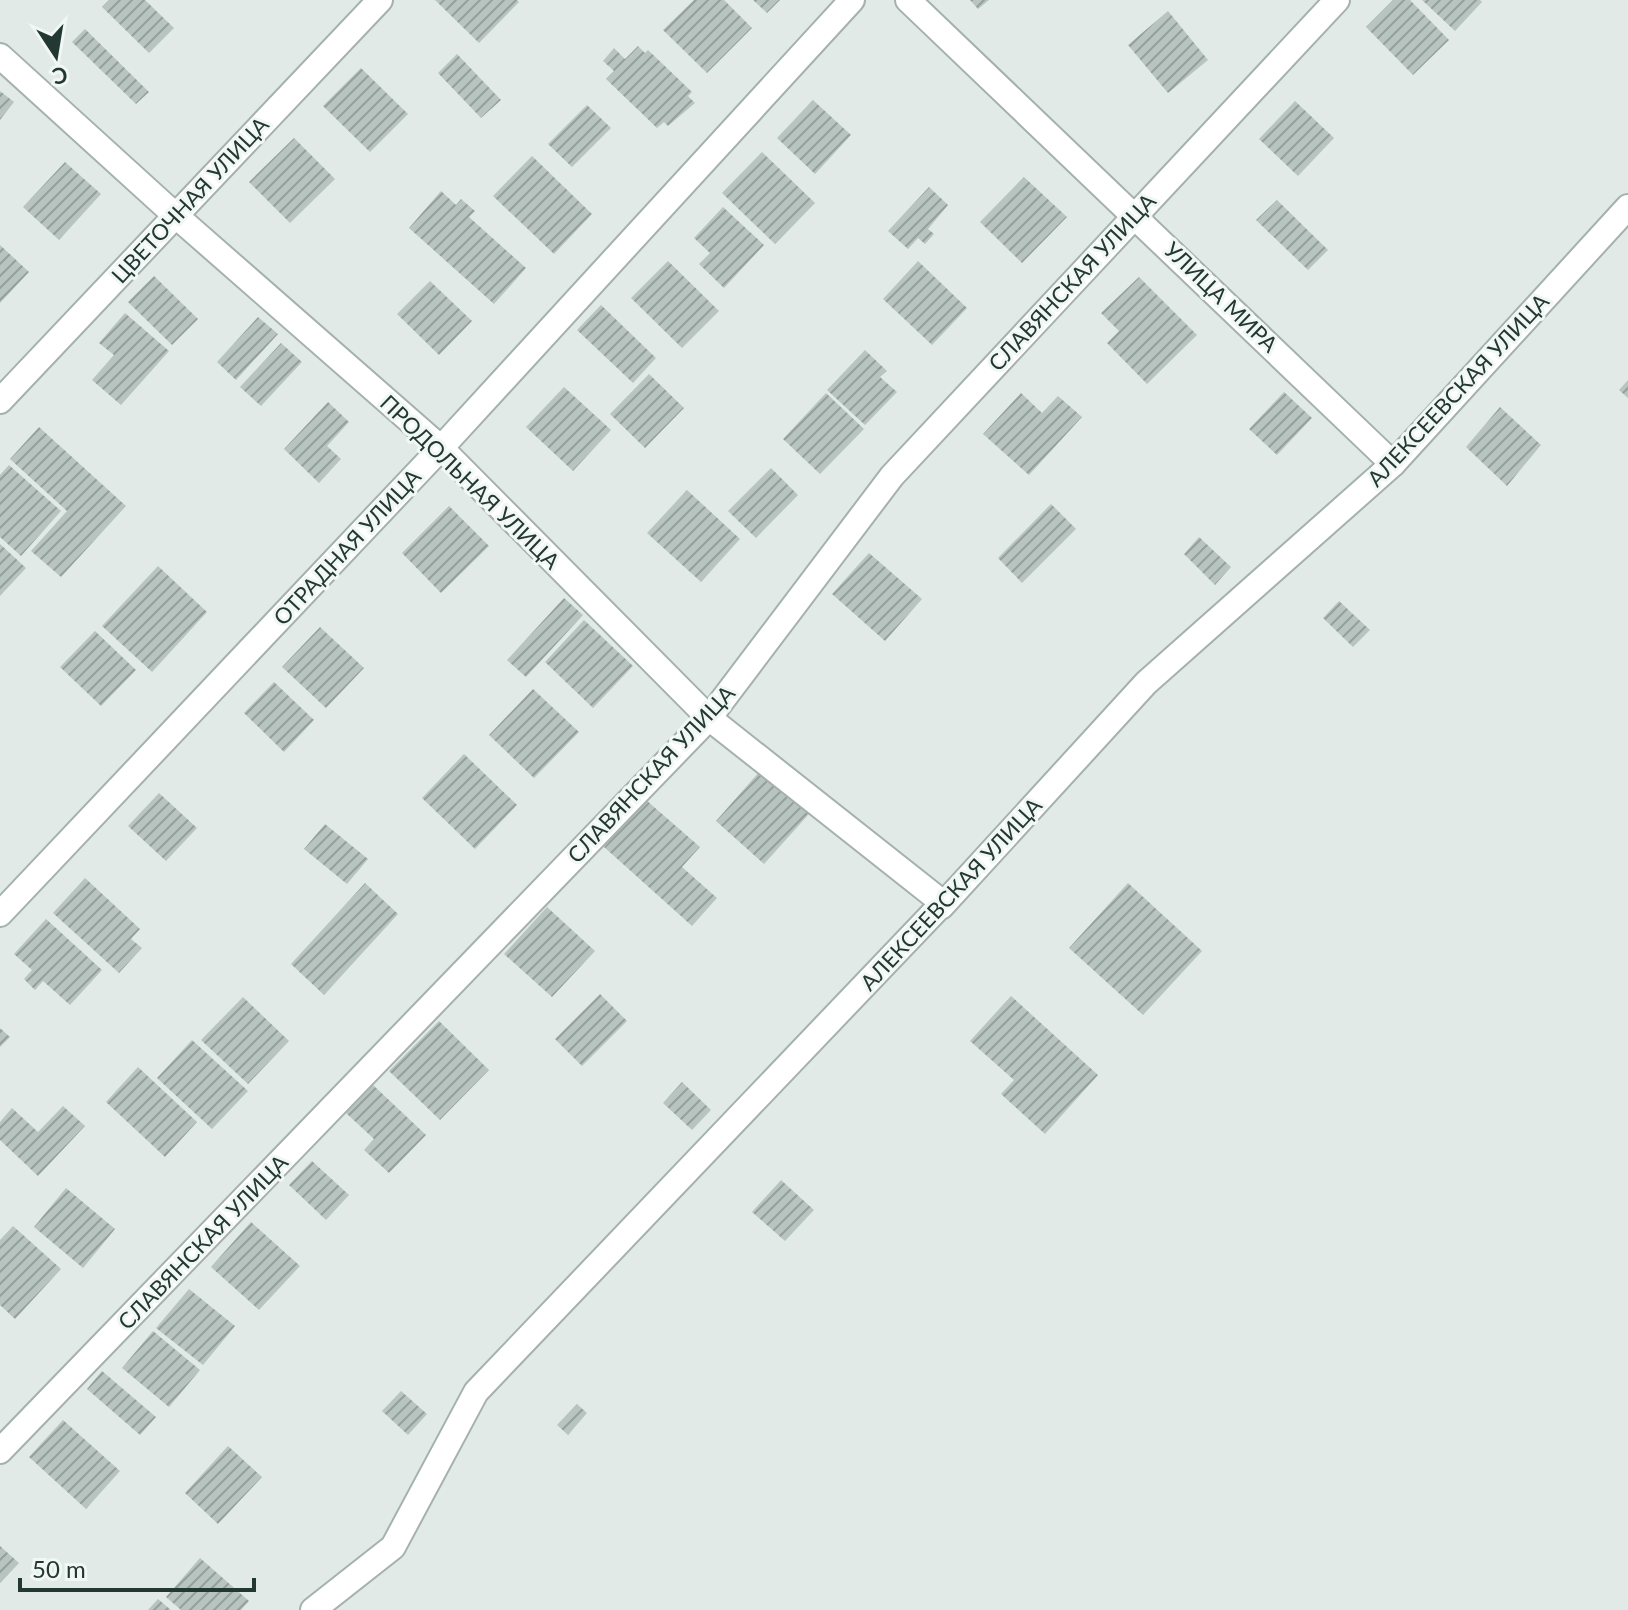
<svg xmlns="http://www.w3.org/2000/svg" width="1628" height="1610" viewBox="0 0 1628 1610" font-family="Lato,sans-serif">
<style>
.building{fill:url(#building-hatch)}
.lines{fill:none;stroke-linecap:round;stroke-linejoin:round}
.minor-casing{stroke:#a5b1ad;stroke-width:28}
.minor{stroke:#fff;stroke-width:24}
.labels{text-anchor:middle;stroke-width:6;stroke-linejoin:round;paint-order:stroke}
.street-label{font-size:22px;fill:#243833;stroke:#f1f7f4}
</style>
<defs>
<pattern id="building-hatch" width="6" height="6" patternUnits="userSpaceOnUse" patternTransform="scale(2)"><rect width="6" height="6" fill="#b7c4bf"/><path d="M-1 1l2-2M0 6l6-6M5 7l2-2" fill="none" stroke="#95a09c"/></pattern>
</defs>
<rect width="100%" height="100%" fill="#e1eae6"/>
<!-- building -->
<g class="building">
<polygon points="109,0 145,0 174,28 149,53 102,7"/>
<polygon points="435,0 517,0 519,2 479,43"/>
<polygon points="694,0 724,0 752,28 707,73 663,30"/>
<polygon points="753,0 780,0 767,13"/>
<polygon points="970,0 989,0 978,9"/>
<polygon points="1393,0 1410,0 1449,40 1413,75 1366,27"/>
<polygon points="1422,0 1480,0 1482,2 1455,31"/>
<polygon points="1168,11 1208,60 1168,93 1128,45"/>
<polygon points="85,29 149,92 136,104 72,42"/>
<polygon points="638,46 645,53 648,50 692,92 688,96 695,103 668,126 664,122 657,128 606,79 614,71 603,61 614,48 625,59"/>
<polygon points="457,54 501,100 481,118 438,73"/>
<polygon points="361,68 408,114 370,152 323,106"/>
<polygon points="0,91 14,102 0,120"/>
<polygon points="813,100 851,135 815,174 777,138"/>
<polygon points="1295,101 1334,138 1298,176 1259,139"/>
<polygon points="587,105 611,128 572,167 548,144"/>
<polygon points="294,138 335,179 290,223 249,182"/>
<polygon points="762,152 815,203 775,244 722,193"/>
<polygon points="532,156 592,214 554,254 493,196"/>
<polygon points="65,162 101,194 59,240 23,207"/>
<polygon points="1024,177 1067,217 1022,263 980,222"/>
<polygon points="929,187 948,205 928,229 934,234 925,244 918,238 908,249 888,231"/>
<polygon points="441,191 456,205 461,199 475,211 469,217 526,268 494,304 409,228"/>
<polygon points="1277,200 1328,250 1308,270 1256,220"/>
<polygon points="723,207 764,245 724,288 699,264 710,253 694,238"/>
<polygon points="0,245 29,272 0,303"/>
<polygon points="668,261 719,311 682,348 631,298"/>
<polygon points="918,261 967,308 932,345 883,299"/>
<polygon points="154,276 198,319 172,345 128,302"/>
<polygon points="1139,277 1197,335 1147,384 1107,343 1119,331 1101,313"/>
<polygon points="430,281 472,321 439,355 397,314"/>
<polygon points="601,305 656,358 633,383 577,330"/>
<polygon points="125,313 169,351 121,405 92,380 114,355 99,343"/>
<polygon points="258,317 278,334 236,380 217,362"/>
<polygon points="281,343 302,362 261,406 240,387"/>
<polygon points="865,350 887,371 880,377 897,392 865,425 827,390"/>
<polygon points="649,374 684,408 645,448 610,414"/>
<polygon points="1628,380 1628,398 1619,390"/>
<polygon points="564,387 611,430 573,471 526,427"/>
<polygon points="1284,392 1312,418 1277,455 1249,429"/>
<polygon points="826,393 864,429 820,474 783,439"/>
<polygon points="1021,393 1042,413 1058,396 1082,417 1029,475 983,434"/>
<polygon points="328,402 349,422 327,446 341,459 319,483 284,449"/>
<polygon points="1500,407 1541,445 1507,486 1466,447"/>
<polygon points="39,427 126,506 61,577 31,551 67,511 10,459"/>
<polygon points="9,465 61,511 21,556 0,537 0,475"/>
<polygon points="771,468 798,495 756,538 728,511"/>
<polygon points="687,490 740,539 701,582 647,533"/>
<polygon points="1051,504 1076,529 1022,583 998,558"/>
<polygon points="449,506 489,546 441,593 402,553"/>
<polygon points="1199,537 1231,567 1215,585 1184,554"/>
<polygon points="0,544 26,568 0,596"/>
<polygon points="869,553 922,599 885,641 832,594"/>
<polygon points="158,566 207,612 152,672 102,626"/>
<polygon points="564,598 583,615 526,677 507,660"/>
<polygon points="1339,601 1370,630 1353,647 1323,618"/>
<polygon points="584,620 633,666 593,708 545,662"/>
<polygon points="320,627 364,668 326,708 282,667"/>
<polygon points="95,631 136,670 101,706 60,667"/>
<polygon points="274,682 314,720 284,752 244,713"/>
<polygon points="533,689 579,732 534,778 489,735"/>
<polygon points="464,754 517,805 475,849 422,798"/>
<polygon points="760,771 809,814 764,864 716,821"/>
<polygon points="159,793 197,828 166,861 128,826"/>
<polygon points="646,800 700,847 682,867 717,898 692,926 604,847"/>
<polygon points="325,824 368,859 347,884 304,849"/>
<polygon points="85,878 140,929 131,939 142,948 119,973 53,913"/>
<polygon points="365,883 398,914 324,995 291,964"/>
<polygon points="1128,883 1202,951 1143,1015 1069,948"/>
<polygon points="547,907 595,951 552,997 504,954"/>
<polygon points="46,919 102,970 70,1005 43,981 35,990 24,979 32,970 14,954"/>
<polygon points="600,994 627,1021 582,1066 555,1039"/>
<polygon points="1011,996 1098,1075 1045,1134 1001,1094 1014,1080 970,1041"/>
<polygon points="243,997 289,1041 248,1084 201,1040"/>
<polygon points="439,1021 489,1070 440,1120 389,1071"/>
<polygon points="0,1028 10,1037 0,1047"/>
<polygon points="192,1040 248,1091 212,1129 157,1078"/>
<polygon points="138,1067 197,1122 165,1157 106,1102"/>
<polygon points="682,1082 711,1110 692,1130 663,1103"/>
<polygon points="373,1085 426,1135 389,1173 364,1150 374,1139 346,1113"/>
<polygon points="63,1106 85,1126 38,1176 0,1140 0,1122 12,1108 38,1132"/>
<polygon points="312,1161 349,1195 326,1220 289,1185"/>
<polygon points="781,1180 814,1210 785,1241 752,1212"/>
<polygon points="66,1188 115,1229 83,1268 34,1227"/>
<polygon points="251,1222 300,1266 259,1310 211,1267"/>
<polygon points="13,1226 61,1269 15,1319 0,1305 0,1240"/>
<polygon points="189,1289 235,1326 203,1365 156,1328"/>
<polygon points="153,1331 200,1370 169,1407 122,1368"/>
<polygon points="102,1371 156,1417 140,1435 87,1389"/>
<polygon points="401,1391 427,1414 408,1435 382,1411"/>
<polygon points="577,1404 587,1413 568,1435 557,1425"/>
<polygon points="63,1420 120,1471 86,1509 29,1457"/>
<polygon points="228,1446 262,1477 218,1524 185,1493"/>
<polygon points="0,1546 19,1563 0,1583"/>
<polygon points="200,1558 249,1601 241,1610 181,1610 166,1597"/>
<polygon points="158,1599 171,1610 148,1610"/>
</g>
<g class="lines">
<!-- minor casing -->
<g class="minor-casing">
<g id="minor">
<polyline points="908,0 1393,464"/>
<polyline points="0,56 175,215 441,448 709,718 943,903"/>
<polyline points="0,401 380,0"/>
<polyline points="0,914 441,448 852,0"/>
<polyline points="0,1451 709,718 892,476 1337,0"/>
<polyline points="313,1610 393,1547 476,1392 943,903 941,907 1146,683 1393,464 1628,207"/>
</g>
</g>
<!-- minor -->
<use href="#minor" class="minor"/>
</g>
<g class="labels">
<!-- street labels -->
<g class="street-label">
<text transform="translate(190 200) rotate(-47)" y="8">ЦВЕТОЧНАЯ УЛИЦА</text>
<text transform="translate(1072 282) rotate(-47)" y="8">СЛАВЯНСКАЯ УЛИЦА</text>
<text transform="translate(1221 297) rotate(44)" y="8">УЛИЦА МИРА</text>
<text transform="translate(1458 390) rotate(-47)" y="8">АЛЕКСЕЕВСКАЯ УЛИЦА</text>
<text transform="translate(470 482) rotate(44)" y="8">ПРОДОЛЬНАЯ УЛИЦА</text>
<text transform="translate(347 547) rotate(-47)" y="8">ОТРАДНАЯ УЛИЦА</text>
<text transform="translate(651 774) rotate(-47)" y="8">СЛАВЯНСКАЯ УЛИЦА</text>
<text transform="translate(951 894) rotate(-47)" y="8">АЛЕКСЕЕВСКАЯ УЛИЦА</text>
<text transform="translate(203 1242) rotate(-46)" y="8">СЛАВЯНСКАЯ УЛИЦА</text>
</g>
</g>
<!-- north arrow -->
<g transform="translate(56 56) rotate(168)" stroke="#f1f7f4" stroke-width="6" paint-order="stroke">
<path d="M0-6L14 30L0 20L-14 30Z" fill="#243833"/>
<text y="-12" font-size="22" font-weight="bold" text-anchor="middle" fill="#243833">С</text>
</g>
<!-- scale -->
<path d="M20 1578v12h234v-12" fill="none" stroke="#243833" stroke-width="4"/>
<text x="32" y="1578" font-size="24" fill="#243833" stroke="#f1f7f4" stroke-width="6" paint-order="stroke">50 m</text>
</svg>
